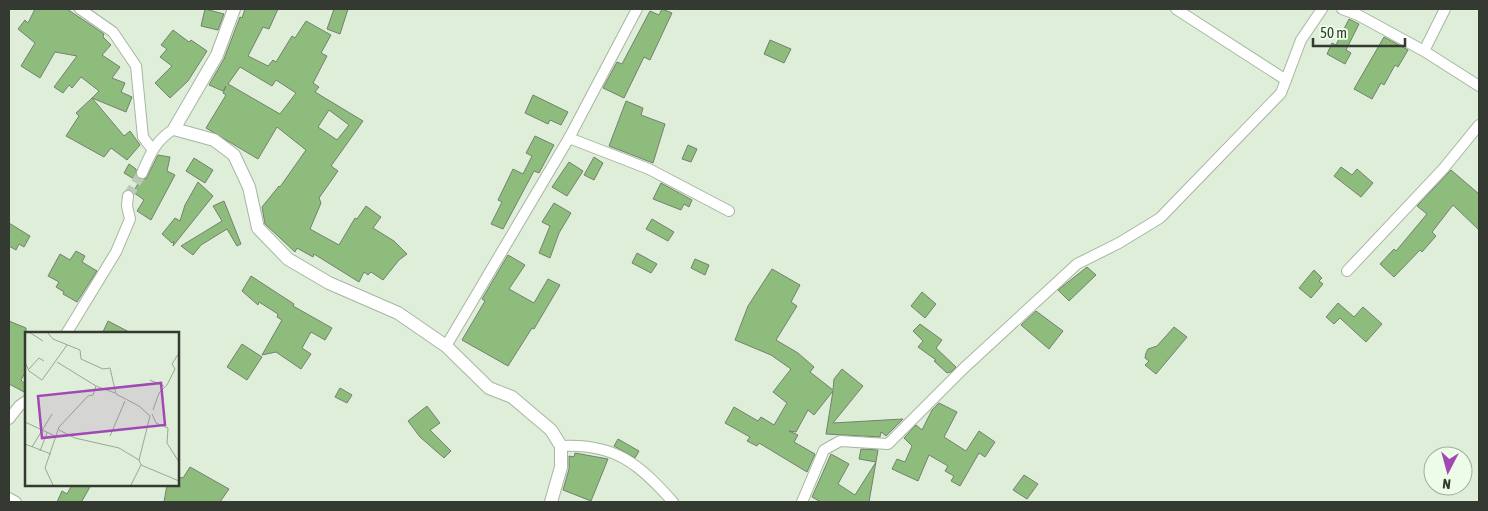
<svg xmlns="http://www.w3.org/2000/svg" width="1488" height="511" viewBox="0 0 1488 511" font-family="'Asap Condensed',sans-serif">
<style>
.building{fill:#8ebc7d;stroke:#73816e;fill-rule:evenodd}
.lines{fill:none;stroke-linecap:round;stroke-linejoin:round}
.minor-tunnel{stroke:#bdcab7;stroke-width:10;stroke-dasharray:10 5;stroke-linecap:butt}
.minor-casing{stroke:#a7b5a1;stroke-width:12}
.tertiary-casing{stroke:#a7b5a1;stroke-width:14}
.minor{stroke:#fff;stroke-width:10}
.tertiary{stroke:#fff;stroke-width:12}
.inset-road{fill:none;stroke:#9ba696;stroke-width:1}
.view{fill:#a248b4;fill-opacity:0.15;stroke:#a248b4;stroke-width:2.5}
.inset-edge{fill:none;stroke:#343a31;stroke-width:2.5}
</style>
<rect width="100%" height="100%" fill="#dfeed9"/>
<!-- building -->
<g class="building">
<polygon points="35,9 67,9 104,34 103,37 111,45 102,55 120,67 112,78 125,83 121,92 132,97 126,112 92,98 99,91 81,77 72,88 69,85 63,93 54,87 77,56 55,52 40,78 21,66 35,43 18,29 25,20 28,23"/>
<polygon points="205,9 224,14 218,30 201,26"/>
<path d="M 245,9 L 278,9 L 269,29 L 263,27 L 248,56 L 268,66 L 273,60 L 276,62 L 292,36 L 295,38 L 306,21 L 331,35 L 321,53 L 327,56 L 313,83 L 319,87 L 315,92 L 363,121 L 331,166 L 338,171 L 319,198 L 321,203 L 310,229 L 339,245 L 355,218 L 357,219 L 366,206 L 381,217 L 373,228 L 394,241 L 407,254 L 399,260 L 383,280 L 371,272 L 368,275 L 364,272 L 359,282 L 314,254 L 313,257 L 297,248 L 295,252 L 265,224 L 262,207 L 279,186 L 280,187 L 306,150 L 277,127 L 258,159 L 206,128 L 226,95 L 223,93 L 226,86 L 223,91 L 209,85 L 224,59 L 240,17 L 242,18 ZM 240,67 L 272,86 L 276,80 L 296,93 L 280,114 L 228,84 ZM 329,110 L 349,125 L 337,140 L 318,127 Z"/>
<polygon points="334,9 348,9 340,34 327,29"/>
<polygon points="662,9 672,13 650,60 644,57 624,98 603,88 617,62 622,64 650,11 659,15"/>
<polygon points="1349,19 1359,24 1346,50 1351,53 1345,64 1327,54 1332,43 1336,45"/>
<polygon points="173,30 189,42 191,40 207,51 188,81 170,98 155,83 172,66 160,57 167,49 161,45"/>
<polygon points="1384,37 1408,50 1398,67 1395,65 1384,85 1381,83 1372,99 1354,89"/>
<polygon points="770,40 791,49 784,63 764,54"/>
<polygon points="533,95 568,112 561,125 550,120 548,124 525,113"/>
<polygon points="92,98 124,136 130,131 140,145 127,160 111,148 104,157 66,136 79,116 76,113"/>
<polygon points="626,101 643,108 641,115 665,124 653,163 609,146"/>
<polygon points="535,136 554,145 539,173 534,171 503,229 491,224 502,202 498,200 513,169 523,174 532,156 526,153"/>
<polygon points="688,145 697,149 691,162 682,159"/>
<polygon points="158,155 170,157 167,171 175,175 151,220 137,211 144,200 133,192 139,182 124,173 129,164 136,169 137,177 146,179"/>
<polygon points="594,157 603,163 594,180 584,175"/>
<polygon points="194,158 213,170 205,183 186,171"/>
<polygon points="569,162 583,171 567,196 552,187"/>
<polygon points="1341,167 1352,175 1357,169 1373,183 1361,197 1334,176"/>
<polygon points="1451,170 1479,194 1479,230 1453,205 1432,232 1436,236 1422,252 1420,250 1394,277 1380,264 1394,249 1396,251 1427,214 1417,206"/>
<polygon points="198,182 213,196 173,246 174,241 172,243 162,234 175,218 180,221 185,205"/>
<polygon points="661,183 692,200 689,207 684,204 681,210 653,199"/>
<polygon points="224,201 241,244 237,246 227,229 201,245 193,255 181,246 222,221 213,206"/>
<polygon points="554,203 571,213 559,233 550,258 539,253 550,226 542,222"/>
<polygon points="652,219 674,232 668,241 646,229"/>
<polygon points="9,223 30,236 24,247 19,244 16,250 9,246"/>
<polygon points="76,251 85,256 82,262 97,271 77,302 63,294 64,292 56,287 59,282 48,276 60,254 70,260"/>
<polygon points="637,253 657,264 651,273 632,263"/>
<polygon points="508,255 525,265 509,289 534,303 548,279 560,285 534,329 532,328 508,366 462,340 485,301 482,299"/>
<polygon points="695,259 709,265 705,275 691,268"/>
<polygon points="1087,267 1096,275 1069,301 1058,290"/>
<polygon points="772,269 800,285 791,302 797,306 776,340 798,353 814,367 810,372 833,390 834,379 842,369 863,386 833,423 903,419 886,436 881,432 880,437 826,434 833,391 814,415 808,410 796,432 789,431 798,435 794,442 815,454 807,472 759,443 757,446 747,441 750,437 725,423 734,407 758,421 761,417 774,425 787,403 773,392 791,369 771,355 735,340 748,306"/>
<polygon points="1314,270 1322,278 1319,281 1323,284 1311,298 1299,288"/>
<polygon points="251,276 294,304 293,306 332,328 325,340 311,332 302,348 311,354 301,369 276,352 262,355 282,320 277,317 278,314 259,302 258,305 242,291"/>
<polygon points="922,292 936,304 925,318 911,306"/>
<polygon points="1338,303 1354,317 1363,307 1382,324 1366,342 1340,318 1334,324 1326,317"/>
<polygon points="1036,311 1063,331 1049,349 1021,325"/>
<polygon points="9,321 26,328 26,371 21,380 26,385 26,393 9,384"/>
<polygon points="108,321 133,334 102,334"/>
<polygon points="920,324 942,340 936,348 956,367 951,372 947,373 934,361 936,360 918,347 923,341 913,331"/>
<polygon points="1174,327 1187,337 1156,374 1145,365 1149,361 1145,358 1146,353 1148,349 1157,346"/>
<polygon points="242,344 262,357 247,380 227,367"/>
<polygon points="340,388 352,395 347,403 335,397"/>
<polygon points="939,403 957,412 944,437 966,451 979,431 995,442 985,457 979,453 960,486 951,481 954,476 945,471 948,466 929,455 918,481 892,469 897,459 905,462 912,446 904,438 916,425 922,430 932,410"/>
<polygon points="427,406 440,423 430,430 451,451 444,458 420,437 408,421"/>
<polygon points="618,439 639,451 635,458 614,446"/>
<polygon points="861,449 878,450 869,502 821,502 812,497 831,454 849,464 838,484 855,495 876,462 859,459"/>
<polygon points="575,453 608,459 591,501 563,490 569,469 569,456 574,457"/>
<polygon points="190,467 229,489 220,502 164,502 167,485 178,485 178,477 183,478"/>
<polygon points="1024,475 1038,484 1027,499 1013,490"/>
<polygon points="72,485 91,485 82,501 84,502 57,502 62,491 67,494"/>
</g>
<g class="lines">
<!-- minor-tunnel -->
<polyline class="minor-tunnel" points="128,196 142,173"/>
<!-- minor casing -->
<g class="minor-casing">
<g id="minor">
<polyline points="80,9 113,32 136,66 143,137 152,149"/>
<polyline points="1176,9 1286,80"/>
<polyline points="1342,9 1358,15 1424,51 1479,86"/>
<polyline points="1424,51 1445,9"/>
<polyline points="569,138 649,169 729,211"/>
<path d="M 142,173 C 150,154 156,140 174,129"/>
<polyline points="1347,271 1444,168 1479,125"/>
<polyline points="66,334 116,252 130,219 127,206 128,196"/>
<polyline points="446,346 569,138 637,9"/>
<polyline points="9,419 19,406 26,401"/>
<path d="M 561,446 C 615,443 639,464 673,502"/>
<polyline points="9,498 16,502"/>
<polyline points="802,502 824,450 840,441 888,444 964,368 1077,264 1119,243 1160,218 1281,93 1301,40 1322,9"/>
</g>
</g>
<!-- tertiary casing -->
<g class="tertiary-casing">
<polyline id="tertiary" points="234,9 217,55 174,129 214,140 234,155 249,187 258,228 288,259 329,283 398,313 446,346 489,388 512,397 551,430 561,446 561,467 551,502"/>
</g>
<!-- minor -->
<use href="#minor" class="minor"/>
<!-- tertiary -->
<use href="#tertiary" class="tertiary"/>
</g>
<!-- overview -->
<g transform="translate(25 332)">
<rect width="154" height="154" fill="#dfeed9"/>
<path class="inset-road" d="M 4,0 L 18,9M 22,0 L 28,7 L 55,18 L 56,27 L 78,37 L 85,36 L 91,62 L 114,74 L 125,84 L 114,128 L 116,133 L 154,149M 0,30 L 4,39 L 17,48 L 42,13M 32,30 L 71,54M 4,37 L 14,26 L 19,29M 125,48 L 139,54M 128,78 L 134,61 L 142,53 L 150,37 L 147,32 L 154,21M 127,82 L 131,91 L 143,96 L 142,111 L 154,130M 0,90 L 30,104M 34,98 L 50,106 L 94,116 L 114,128M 85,104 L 100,69M 0,112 L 26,122M 7,115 L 27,82M 15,119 L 22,101M 28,153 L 20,136 L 34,95 L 63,64 L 68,63 L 71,54 L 90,61M 106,153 L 116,133"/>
<path class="view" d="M 136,51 L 140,93 L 17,106 L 13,64 Z"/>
<rect width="154" height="154" class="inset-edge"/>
</g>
<!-- border -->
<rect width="1488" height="511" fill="none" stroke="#343a31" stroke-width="20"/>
<!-- north arrow -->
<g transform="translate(1448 471) rotate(186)"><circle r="24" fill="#ecfce6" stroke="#a2ae9e"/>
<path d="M0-4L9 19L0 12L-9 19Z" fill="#a248b4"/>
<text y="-8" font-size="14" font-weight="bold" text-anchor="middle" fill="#343a31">N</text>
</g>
<!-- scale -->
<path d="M1313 38v8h92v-8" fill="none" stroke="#343a31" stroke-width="2.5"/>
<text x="1320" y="38" font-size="15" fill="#343a31" stroke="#ecfce6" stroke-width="4" paint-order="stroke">50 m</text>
</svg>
